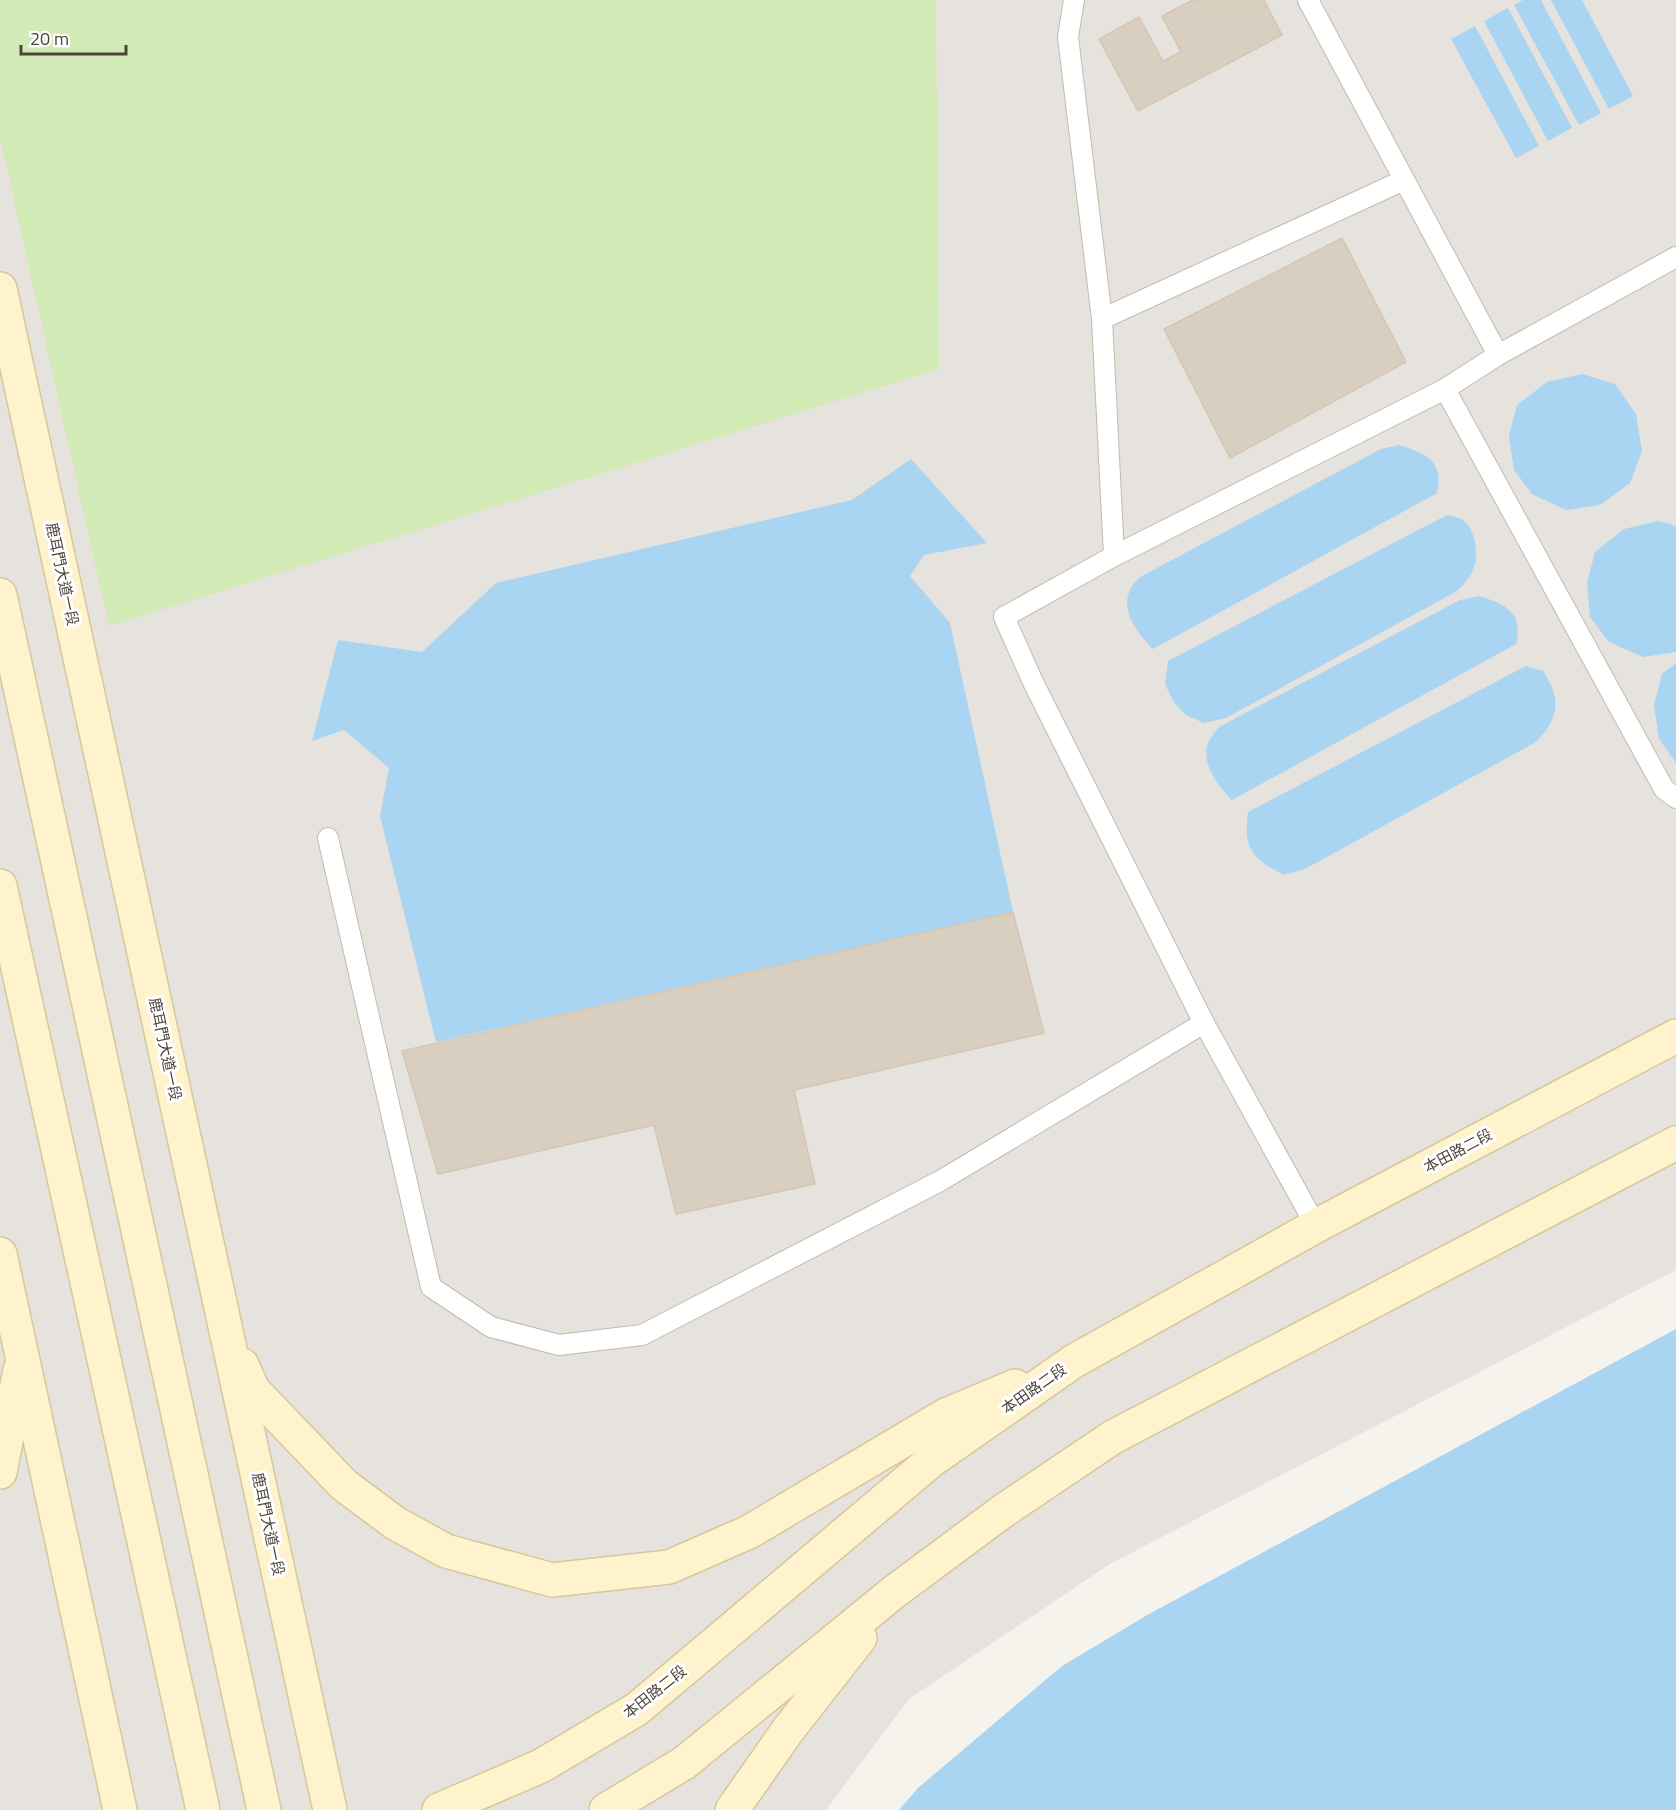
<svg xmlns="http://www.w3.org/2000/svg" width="1676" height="1810" viewBox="0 0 1676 1810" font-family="'Titillium Web','Noto Sans TC',sans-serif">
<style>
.industrial{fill:#e6e2dd}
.green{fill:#d2eab5}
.water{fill:#a9d4f2}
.building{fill:#d8cfc1;stroke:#d3c7b4;stroke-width:1.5}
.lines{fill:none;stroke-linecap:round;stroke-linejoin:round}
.lane-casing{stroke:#c2bbae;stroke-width:22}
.secondary-casing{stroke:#d6c79b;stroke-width:36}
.lane{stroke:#fff;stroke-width:20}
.secondary{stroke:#fff3cd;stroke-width:33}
.labels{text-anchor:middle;stroke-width:6;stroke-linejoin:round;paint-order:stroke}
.street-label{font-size:15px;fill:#4b4439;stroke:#fff}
</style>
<rect width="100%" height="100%" fill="#f6f3ec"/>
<!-- industrial -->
<polygon class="industrial" points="0,0 1676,0 1676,1270 1110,1564 909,1699 826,1810 0,1810"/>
<!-- green -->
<polygon class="green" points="0,0 936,0 939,369 109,626 0,137"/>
<!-- water -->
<g class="water">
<polygon points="1523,0 1541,0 1601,113 1579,125 1514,5"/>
<polygon points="1551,0 1582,0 1633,96 1609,109"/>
<polygon points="1508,8 1572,128 1548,141 1484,21"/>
<polygon points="1475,26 1539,146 1516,158 1451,39"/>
<polygon points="1582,374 1615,384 1636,414 1642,451 1630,483 1600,505 1566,510 1532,494 1514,470 1509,436 1517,405 1547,382"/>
<path d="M 1399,445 C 1427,454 1444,461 1437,493 L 1153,649 C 1138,634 1119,610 1131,588 C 1133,584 1137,580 1140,577 L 1381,449 Z"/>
<polygon points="911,459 987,543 924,555 910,576 950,623 1013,912 436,1042 380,816 389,768 344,730 312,741 338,640 422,652 496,583 852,500"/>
<path d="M 1447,515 C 1451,516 1456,517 1461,519 C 1475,526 1479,554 1474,567 C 1471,577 1464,584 1457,591 L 1226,718 L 1204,723 L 1186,715 L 1174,703 L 1165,684 L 1168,661 Z"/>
<polygon points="1659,521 1676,526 1676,652 1643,657 1609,642 1590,617 1587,583 1595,552 1624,529"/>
<path d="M 1479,596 C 1505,604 1524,612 1516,644 L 1232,800 C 1218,786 1198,761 1210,739 C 1212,735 1216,731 1219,727 L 1460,600 Z"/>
<polygon points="1676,663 1676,763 1659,739 1654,705 1662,674"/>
<path d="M 1526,666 L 1543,671 C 1561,698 1560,718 1536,742 L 1305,869 L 1284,875 C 1251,858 1243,848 1248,812 Z"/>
<polygon points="1676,1329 1676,1810 899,1810 918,1788 1062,1666 1149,1614"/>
</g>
<!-- building -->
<g class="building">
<polygon points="1193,0 1264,0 1282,35 1138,111 1099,39 1139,17 1163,61 1181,52 1162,16"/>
<polygon points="1342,238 1406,362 1230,458 1164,329"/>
<polygon points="1013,912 1044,1033 794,1090 815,1184 676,1214 654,1125 438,1174 402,1051"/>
</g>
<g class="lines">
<!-- lane casing -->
<g class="lane-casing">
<g id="lane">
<polyline points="1074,0 1068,37 1102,319 1114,556"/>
<polyline points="1308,0 1498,355"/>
<polyline points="1102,319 1404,180"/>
<polyline points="1445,389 1664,789 1676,798"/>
<polyline points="328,838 431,1287 491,1327 559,1345 642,1335 940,1181 1204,1023"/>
<polyline points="1316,1226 1204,1023 1033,682 1004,617 1114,556 1445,389 1498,355 1676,257"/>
</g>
</g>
<!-- secondary casing -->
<g class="secondary-casing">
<g id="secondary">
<polyline points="0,289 330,1810"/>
<polyline points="0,595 264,1810"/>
<polyline points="0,886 203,1810"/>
<polyline points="0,1254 120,1810"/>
<polyline points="242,1365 253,1390 344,1485 395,1523 446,1551 552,1580 669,1567 749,1532 946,1415 1015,1386"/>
<polyline points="0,1472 20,1370"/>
<polyline points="439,1810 541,1766 637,1709 932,1460 1074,1361 1316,1226 1676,1036"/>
<polyline points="606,1810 684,1763 894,1592 1003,1511 1113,1437 1676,1143"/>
<polyline points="732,1810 788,1730 860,1638"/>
</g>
</g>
<!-- lane -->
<use href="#lane" class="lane"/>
<!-- secondary -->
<use href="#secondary" class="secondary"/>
</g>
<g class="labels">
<!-- street labels -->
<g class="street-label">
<text transform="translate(62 574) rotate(78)" y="5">鹿耳門大道一段</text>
<text transform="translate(165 1049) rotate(78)" y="5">鹿耳門大道一段</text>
<text transform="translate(1458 1151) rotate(-28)" y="5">本田路二段</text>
<text transform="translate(1034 1389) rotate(-35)" y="5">本田路二段</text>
<text transform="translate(268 1524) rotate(78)" y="5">鹿耳門大道一段</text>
<text transform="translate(655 1692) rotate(-38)" y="5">本田路二段</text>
</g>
</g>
<!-- scale -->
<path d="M21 45v9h105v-9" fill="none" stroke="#4b4439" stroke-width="3"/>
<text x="30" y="45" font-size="18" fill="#4b4439" stroke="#ffffff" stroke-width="4.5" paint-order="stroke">20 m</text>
</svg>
